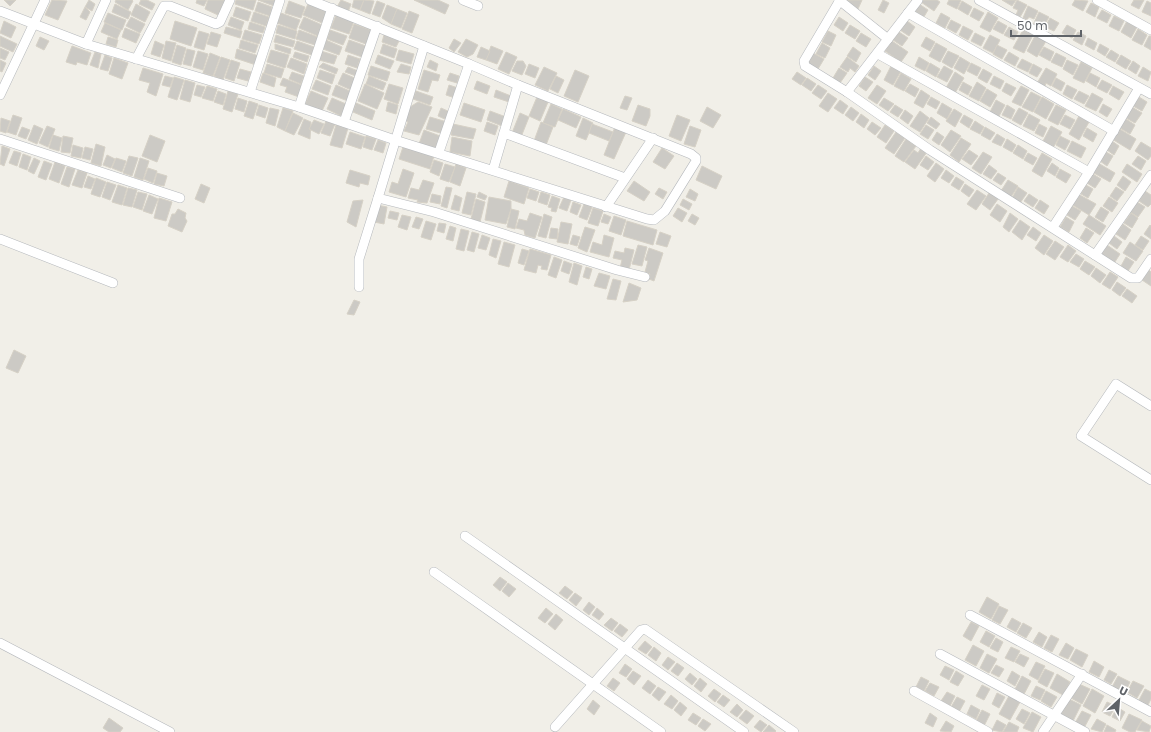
<svg xmlns="http://www.w3.org/2000/svg" width="1151" height="732" viewBox="0 0 1151 732" font-family="Poppins,sans-serif">
<style>
.building{fill:#cccac5;stroke:#d6d1c6}
.lines{fill:none;stroke-linecap:round;stroke-linejoin:round}
.minor-casing{stroke:#b5b8bc;stroke-width:10}
.minor{stroke:#fff;stroke-width:9}
</style>
<rect width="100%" height="100%" fill="#f1efe8"/>
<!-- building -->
<g class="building">
<polygon points="4,0 16,0 10,6"/>
<polygon points="52,0 67,1 58,20 45,15"/>
<polygon points="89,0 95,4 92,11 85,7"/>
<polygon points="116,0 132,0 133,1 128,10 115,2"/>
<polygon points="141,0 147,0 155,4 152,10 139,4"/>
<polygon points="197,0 207,0 204,6 196,3"/>
<polygon points="208,0 225,0 218,15 205,9"/>
<polygon points="236,0 256,0 253,10 235,4"/>
<polygon points="258,0 276,0 274,6"/>
<polygon points="341,0 351,4 348,12 337,7"/>
<polygon points="354,0 364,0 360,10 352,7"/>
<polygon points="364,0 374,1 370,14 360,10"/>
<polygon points="414,0 438,0 449,5 445,14"/>
<polygon points="844,0 862,0 858,9 844,2"/>
<polygon points="883,0 889,3 884,13 878,10"/>
<polygon points="922,0 937,0 940,2 934,11 921,2"/>
<polygon points="949,0 961,0 957,9 947,4"/>
<polygon points="1002,0 1016,0 1012,6"/>
<polygon points="1017,0 1027,5 1020,17 1016,15 1018,10 1013,8"/>
<polygon points="1075,0 1088,1 1083,11 1072,5"/>
<polygon points="1134,0 1144,0 1139,9 1131,5"/>
<polygon points="289,1 305,7 301,18 285,13"/>
<polygon points="377,1 385,4 380,17 372,14"/>
<polygon points="962,1 972,7 968,15 958,9"/>
<polygon points="1147,1 1151,3 1151,16 1142,12"/>
<polygon points="258,2 272,7 270,16 255,11"/>
<polygon points="1091,3 1099,7 1095,17 1086,12"/>
<polygon points="115,4 131,12 128,19 112,12"/>
<polygon points="136,4 150,12 145,22 131,15"/>
<polygon points="308,4 327,12 322,23 303,15"/>
<polygon points="919,4 928,10 922,20 912,14"/>
<polygon points="387,5 397,9 391,24 382,18"/>
<polygon points="1028,6 1038,11 1034,19 1029,17 1027,20 1023,18"/>
<polygon points="85,7 90,12 86,20 80,17"/>
<polygon points="236,7 251,12 248,21 233,16"/>
<polygon points="974,8 984,13 979,21 970,16"/>
<polygon points="397,9 407,13 401,28 391,24"/>
<polygon points="1102,10 1111,15 1107,23 1097,18"/>
<polygon points="409,11 419,15 412,33 402,29"/>
<polygon points="254,12 269,17 266,26 251,21"/>
<polygon points="988,12 998,18 990,32 980,27"/>
<polygon points="1039,12 1049,17 1042,29 1033,25"/>
<polygon points="108,13 126,20 122,30 104,22"/>
<polygon points="281,13 300,20 296,30 277,23"/>
<polygon points="941,13 950,18 945,28 936,23"/>
<polygon points="336,15 354,21 349,34 331,28"/>
<polygon points="1114,16 1124,21 1119,31 1109,26"/>
<polygon points="131,17 145,24 140,33 126,26"/>
<polygon points="231,17 244,22 241,30 228,25"/>
<polygon points="304,17 322,25 318,36 299,28"/>
<polygon points="839,17 848,23 843,31 834,25"/>
<polygon points="1050,18 1059,23 1054,31 1045,27"/>
<polygon points="951,20 961,25 956,33 947,28"/>
<polygon points="4,21 16,27 11,38 0,33"/>
<polygon points="175,21 197,28 191,46 170,39"/>
<polygon points="907,21 915,27 909,36 900,30"/>
<polygon points="998,21 1007,26 1003,34 993,29"/>
<polygon points="1127,21 1137,27 1131,38 1121,32"/>
<polygon points="250,22 265,27 263,33 248,29"/>
<polygon points="105,23 121,30 117,39 101,32"/>
<polygon points="354,24 371,30 366,44 349,38"/>
<polygon points="278,25 297,31 295,39 276,33"/>
<polygon points="850,25 860,31 855,39 845,33"/>
<polygon points="1067,25 1076,30 1072,38 1062,33"/>
<polygon points="963,26 973,31 968,40 959,35"/>
<polygon points="226,27 242,31 240,38 224,33"/>
<polygon points="1009,27 1018,32 1014,40 1004,35"/>
<polygon points="125,28 140,34 136,43 122,37"/>
<polygon points="1138,29 1147,35 1142,45 1132,40"/>
<polygon points="245,30 262,35 259,44 242,39"/>
<polygon points="299,30 318,37 315,45 296,39"/>
<polygon points="330,30 347,36 343,45 327,39"/>
<polygon points="1023,30 1033,35 1024,53 1013,48"/>
<polygon points="199,31 209,34 204,50 194,47"/>
<polygon points="828,31 836,35 831,46 822,42"/>
<polygon points="211,32 221,35 217,47 207,44"/>
<polygon points="899,32 908,38 902,46 893,40"/>
<polygon points="1078,32 1086,36 1082,45 1073,40"/>
<polygon points="861,33 871,39 866,47 856,41"/>
<polygon points="975,33 985,38 981,46 971,41"/>
<polygon points="276,35 295,41 293,47 274,42"/>
<polygon points="384,35 399,41 396,47 382,42"/>
<polygon points="990,35 1000,40 993,53 983,48"/>
<polygon points="0,36 17,44 13,52 0,46"/>
<polygon points="1035,36 1046,41 1037,57 1027,51"/>
<polygon points="1149,36 1151,36 1151,50 1144,46"/>
<polygon points="40,37 49,41 44,50 36,46"/>
<polygon points="108,37 118,40 116,47 106,44"/>
<polygon points="926,37 935,42 930,51 921,46"/>
<polygon points="1088,38 1097,43 1094,50 1085,45"/>
<polygon points="454,39 461,43 454,52 449,48"/>
<polygon points="466,39 478,45 473,54 467,57 458,52"/>
<polygon points="241,40 258,45 255,53 239,48"/>
<polygon points="326,40 342,47 339,55 323,49"/>
<polygon points="349,40 366,46 362,57 345,51"/>
<polygon points="155,41 164,45 160,57 151,54"/>
<polygon points="166,41 176,43 171,61 162,58"/>
<polygon points="297,41 314,47 312,55 294,49"/>
<polygon points="892,41 908,52 901,62 885,51"/>
<polygon points="822,43 830,48 825,58 816,54"/>
<polygon points="936,43 947,49 940,62 929,56"/>
<polygon points="275,44 291,49 290,54 275,49"/>
<polygon points="383,44 397,49 394,58 380,53"/>
<polygon points="1100,44 1109,49 1105,56 1097,51"/>
<polygon points="177,45 186,48 181,65 172,62"/>
<polygon points="997,45 1007,50 1002,59 993,54"/>
<polygon points="72,46 91,53 87,65 77,62 76,65 66,62"/>
<polygon points="491,46 503,51 497,64 486,60"/>
<polygon points="481,47 490,51 486,60 477,57"/>
<polygon points="853,47 861,53 856,62 847,56"/>
<polygon points="1044,47 1054,52 1050,61 1039,55"/>
<polygon points="0,48 9,52 5,60 0,58"/>
<polygon points="187,49 195,51 191,66 183,64"/>
<polygon points="237,49 259,56 256,65 235,58"/>
<polygon points="271,50 289,55 285,68 267,62"/>
<polygon points="399,50 414,54 411,64 396,60"/>
<polygon points="1111,50 1119,55 1115,62 1106,57"/>
<polygon points="198,51 208,54 203,70 193,67"/>
<polygon points="321,51 337,56 334,64 319,60"/>
<polygon points="948,51 959,56 952,68 942,62"/>
<polygon points="95,52 101,54 98,68 90,65"/>
<polygon points="295,52 309,56 307,62 293,57"/>
<polygon points="506,52 517,57 509,74 498,69"/>
<polygon points="811,52 824,59 818,69 806,62"/>
<polygon points="1009,52 1019,58 1015,66 1004,60"/>
<polygon points="210,53 220,57 213,76 203,73"/>
<polygon points="1056,53 1066,58 1062,67 1051,62"/>
<polygon points="105,55 112,58 108,71 100,69"/>
<polygon points="348,55 360,59 357,68 345,64"/>
<polygon points="378,55 394,61 390,69 375,63"/>
<polygon points="1121,55 1131,61 1126,69 1116,63"/>
<polygon points="221,57 230,60 223,80 214,76"/>
<polygon points="847,57 859,66 855,72 850,68 848,72 840,67"/>
<polygon points="919,57 929,63 925,71 915,66"/>
<polygon points="960,57 970,63 964,74 954,68"/>
<polygon points="114,58 128,63 122,79 109,74"/>
<polygon points="291,58 307,64 304,74 287,67"/>
<polygon points="1022,59 1032,64 1028,72 1017,67"/>
<polygon points="0,60 6,63 2,72 0,71"/>
<polygon points="231,60 240,63 234,81 225,78"/>
<polygon points="430,60 438,64 436,71 427,67"/>
<polygon points="1067,60 1078,65 1073,75 1063,69"/>
<polygon points="517,61 523,61 526,66 522,75 512,71"/>
<polygon points="1133,61 1140,66 1136,74 1128,69"/>
<polygon points="1081,62 1092,68 1084,83 1073,78"/>
<polygon points="323,63 338,69 336,74 319,67"/>
<polygon points="930,63 940,69 936,77 926,71"/>
<polygon points="971,63 981,68 977,76 967,71"/>
<polygon points="267,64 284,69 281,78 264,73"/>
<polygon points="401,64 411,67 409,74 397,72"/>
<polygon points="529,64 539,68 535,78 525,74"/>
<polygon points="1033,64 1042,69 1037,77 1029,73"/>
<polygon points="371,66 390,72 387,81 368,75"/>
<polygon points="874,66 881,71 875,80 868,75"/>
<polygon points="891,66 901,71 893,85 884,80"/>
<polygon points="944,66 953,71 947,82 937,77"/>
<polygon points="348,67 358,71 356,76 345,72"/>
<polygon points="544,67 557,73 548,91 535,85"/>
<polygon points="1143,67 1151,72 1148,81 1138,76"/>
<polygon points="143,68 163,74 156,96 147,92 150,83 139,80"/>
<polygon points="839,68 847,73 840,83 833,78"/>
<polygon points="1046,68 1057,74 1051,86 1046,83 1044,89 1036,85"/>
<polygon points="240,69 251,72 248,81 237,78"/>
<polygon points="983,69 992,74 987,83 978,78"/>
<polygon points="320,70 335,75 332,84 317,78"/>
<polygon points="424,70 440,75 438,81 432,80 428,92 418,89"/>
<polygon points="575,70 589,76 578,102 564,96"/>
<polygon points="292,72 304,76 301,84 289,79"/>
<polygon points="797,72 806,78 801,85 792,79"/>
<polygon points="955,72 964,78 955,93 946,88"/>
<polygon points="263,73 276,78 274,87 260,82"/>
<polygon points="343,73 357,79 351,90 338,84"/>
<polygon points="450,73 459,76 457,83 447,80"/>
<polygon points="901,73 911,79 904,91 894,86"/>
<polygon points="1090,73 1100,78 1096,87 1086,81"/>
<polygon points="165,76 173,78 170,87 162,85"/>
<polygon points="369,76 386,83 383,90 366,84"/>
<polygon points="556,76 564,80 558,93 550,89"/>
<polygon points="994,76 1004,81 1000,89 990,84"/>
<polygon points="174,77 184,80 177,100 168,97"/>
<polygon points="865,77 873,82 866,91 859,86"/>
<polygon points="283,78 304,86 299,97 285,92 287,87 280,85"/>
<polygon points="807,78 816,84 811,91 802,85"/>
<polygon points="1056,78 1065,83 1061,91 1052,86"/>
<polygon points="185,80 195,83 190,102 180,99"/>
<polygon points="316,80 331,86 328,95 312,89"/>
<polygon points="1102,80 1112,85 1107,93 1097,88"/>
<polygon points="477,81 490,86 487,94 474,89"/>
<polygon points="963,82 972,87 968,95 959,90"/>
<polygon points="977,82 986,88 979,101 969,96"/>
<polygon points="1006,83 1016,88 1011,96 1002,91"/>
<polygon points="365,84 384,93 377,109 358,101"/>
<polygon points="389,84 403,88 398,104 384,99"/>
<polygon points="910,84 919,89 915,97 905,91"/>
<polygon points="197,85 205,87 201,97 194,95"/>
<polygon points="336,85 352,92 348,101 332,95"/>
<polygon points="449,85 458,88 455,98 446,95"/>
<polygon points="818,85 827,91 821,99 812,93"/>
<polygon points="877,85 886,91 877,104 868,98"/>
<polygon points="1067,85 1077,90 1072,99 1063,94"/>
<polygon points="207,86 217,89 213,101 202,98"/>
<polygon points="1021,86 1029,90 1021,106 1012,102"/>
<polygon points="1113,86 1124,92 1119,100 1109,94"/>
<polygon points="987,89 997,95 990,107 980,101"/>
<polygon points="496,90 511,96 509,102 494,97"/>
<polygon points="921,90 930,96 923,108 914,103"/>
<polygon points="218,91 226,94 223,105 214,102"/>
<polygon points="228,91 238,94 232,112 223,109"/>
<polygon points="311,91 328,98 322,111 305,104"/>
<polygon points="416,91 433,97 430,105 413,99"/>
<polygon points="1079,91 1089,96 1084,104 1074,99"/>
<polygon points="1031,92 1041,97 1033,112 1022,107"/>
<polygon points="828,93 837,99 828,112 819,106"/>
<polygon points="1092,93 1103,99 1096,111 1085,106"/>
<polygon points="625,96 632,98 627,110 620,108"/>
<polygon points="537,97 548,102 540,121 529,116"/>
<polygon points="931,97 940,102 936,109 927,104"/>
<polygon points="1042,97 1054,104 1046,119 1034,112"/>
<polygon points="1139,97 1147,102 1142,111 1133,106"/>
<polygon points="238,98 247,101 244,112 235,109"/>
<polygon points="332,98 346,104 341,116 327,109"/>
<polygon points="884,98 894,104 888,111 879,105"/>
<polygon points="840,100 848,106 843,114 834,108"/>
<polygon points="996,100 1005,105 998,118 989,114"/>
<polygon points="249,101 258,104 253,119 244,116"/>
<polygon points="388,102 398,105 396,114 386,111"/>
<polygon points="418,102 432,107 419,135 404,131 408,122 405,120 410,107"/>
<polygon points="356,103 375,111 372,120 353,112"/>
<polygon points="464,103 485,110 481,122 460,115"/>
<polygon points="942,103 952,109 947,119 937,113"/>
<polygon points="551,104 562,109 555,127 543,123"/>
<polygon points="1103,104 1112,109 1107,117 1099,112"/>
<polygon points="259,105 268,108 265,118 256,115"/>
<polygon points="638,105 650,109 650,116 646,126 632,121"/>
<polygon points="895,105 903,110 898,117 890,112"/>
<polygon points="1007,105 1015,110 1011,119 1002,115"/>
<polygon points="1056,105 1066,110 1058,125 1048,120"/>
<polygon points="707,107 721,115 713,128 700,121"/>
<polygon points="851,107 859,113 853,121 845,115"/>
<polygon points="1132,107 1142,113 1135,123 1126,118"/>
<polygon points="270,108 279,110 275,126 266,123"/>
<polygon points="283,108 293,111 285,131 277,127"/>
<polygon points="441,108 450,112 447,120 438,116"/>
<polygon points="1019,108 1028,113 1021,125 1012,120"/>
<polygon points="563,109 581,117 576,128 558,120"/>
<polygon points="954,109 962,114 955,127 946,121"/>
<polygon points="905,110 913,116 908,124 900,118"/>
<polygon points="490,111 506,117 502,126 487,120"/>
<polygon points="920,111 929,118 920,132 910,126"/>
<polygon points="293,113 303,118 294,135 285,131"/>
<polygon points="520,113 529,117 521,137 512,133"/>
<polygon points="861,114 869,120 864,128 856,122"/>
<polygon points="1029,114 1040,120 1034,131 1023,126"/>
<polygon points="13,115 22,118 16,135 7,132"/>
<polygon points="677,115 690,120 681,141 669,136"/>
<polygon points="964,115 973,120 969,128 960,122"/>
<polygon points="1065,115 1075,120 1070,129 1060,124"/>
<polygon points="1079,116 1089,122 1079,140 1069,134"/>
<polygon points="430,117 447,122 444,134 426,129"/>
<polygon points="931,117 940,124 936,129 927,123"/>
<polygon points="1,118 10,121 6,133 0,131"/>
<polygon points="583,118 593,123 586,140 576,136"/>
<polygon points="304,119 311,122 310,139 298,134"/>
<polygon points="1126,119 1135,125 1130,134 1120,128"/>
<polygon points="314,120 324,124 319,134 309,129"/>
<polygon points="326,121 335,124 330,136 321,133"/>
<polygon points="975,121 984,127 980,134 970,129"/>
<polygon points="487,122 498,126 495,135 484,131"/>
<polygon points="541,122 553,127 546,145 534,141"/>
<polygon points="872,122 881,128 875,135 867,129"/>
<polygon points="453,124 476,129 473,139 451,135"/>
<polygon points="592,124 613,132 609,141 589,133"/>
<polygon points="1039,124 1047,128 1043,137 1035,133"/>
<polygon points="34,125 43,129 37,144 28,140"/>
<polygon points="336,125 348,128 342,148 330,145"/>
<polygon points="885,125 894,131 886,143 877,137"/>
<polygon points="926,125 934,130 928,139 920,134"/>
<polygon points="47,126 55,129 48,147 39,143"/>
<polygon points="690,126 701,130 695,147 684,144"/>
<polygon points="1051,126 1062,132 1053,148 1042,143"/>
<polygon points="22,127 30,130 26,139 18,136"/>
<polygon points="615,127 626,132 614,159 604,155"/>
<polygon points="985,127 995,133 990,140 981,135"/>
<polygon points="1087,128 1097,134 1093,142 1083,136"/>
<polygon points="1118,128 1136,139 1130,150 1112,139"/>
<polygon points="424,130 440,136 436,149 419,144"/>
<polygon points="951,130 961,136 950,152 941,145"/>
<polygon points="350,132 365,137 361,149 346,144"/>
<polygon points="896,132 905,138 894,154 885,148"/>
<polygon points="937,132 944,137 939,145 932,140"/>
<polygon points="997,134 1005,139 1001,146 992,142"/>
<polygon points="53,135 62,138 59,151 49,148"/>
<polygon points="150,135 165,141 157,162 142,156"/>
<polygon points="63,136 73,138 70,153 61,152"/>
<polygon points="366,136 376,139 372,150 363,147"/>
<polygon points="1060,136 1070,141 1065,150 1056,145"/>
<polygon points="452,137 472,141 470,156 450,152"/>
<polygon points="961,138 971,144 959,162 950,155"/>
<polygon points="906,139 916,146 904,162 895,156"/>
<polygon points="1007,139 1016,145 1012,152 1003,147"/>
<polygon points="378,140 386,143 383,153 374,150"/>
<polygon points="1072,141 1086,148 1081,158 1067,151"/>
<polygon points="1112,141 1119,146 1114,155 1107,150"/>
<polygon points="1141,142 1151,148 1151,156 1148,160 1135,151"/>
<polygon points="96,144 105,147 101,166 91,163"/>
<polygon points="73,145 83,148 81,158 71,156"/>
<polygon points="1018,145 1027,151 1023,159 1013,153"/>
<polygon points="2,146 10,149 4,166 0,164"/>
<polygon points="85,147 93,149 90,160 82,158"/>
<polygon points="403,147 434,156 430,169 399,159"/>
<polygon points="662,148 674,156 665,169 653,162"/>
<polygon points="921,148 927,152 915,169 905,162 914,150 918,153"/>
<polygon points="969,150 978,156 971,165 962,159"/>
<polygon points="14,151 21,153 17,166 9,163"/>
<polygon points="983,152 992,157 981,174 972,168"/>
<polygon points="1106,152 1113,156 1107,166 1100,161"/>
<polygon points="1028,153 1037,158 1033,165 1024,160"/>
<polygon points="1042,153 1052,159 1042,177 1032,171"/>
<polygon points="23,154 31,157 27,170 19,167"/>
<polygon points="107,155 115,159 111,168 103,165"/>
<polygon points="129,156 138,158 132,176 123,173"/>
<polygon points="926,156 934,162 928,170 920,165"/>
<polygon points="1138,156 1146,161 1141,170 1132,164"/>
<polygon points="34,158 40,161 34,174 28,171"/>
<polygon points="116,158 126,161 122,172 112,168"/>
<polygon points="140,158 149,161 143,180 134,177"/>
<polygon points="434,160 443,163 439,176 430,172"/>
<polygon points="44,161 52,164 46,180 38,177"/>
<polygon points="55,162 65,166 59,183 49,179"/>
<polygon points="936,163 944,169 935,182 927,176"/>
<polygon points="1052,163 1059,168 1055,176 1047,171"/>
<polygon points="1098,163 1115,173 1110,182 1092,172"/>
<polygon points="445,164 455,167 449,182 440,179"/>
<polygon points="456,164 466,168 460,186 450,182"/>
<polygon points="1127,164 1142,174 1137,182 1122,172"/>
<polygon points="989,165 997,171 991,179 983,174"/>
<polygon points="702,166 722,176 716,189 696,180"/>
<polygon points="67,167 75,169 69,187 61,184"/>
<polygon points="148,168 157,171 153,183 144,179"/>
<polygon points="403,169 414,173 406,197 389,192 392,182 398,184"/>
<polygon points="1060,169 1071,175 1066,183 1056,177"/>
<polygon points="78,170 87,173 82,188 72,185"/>
<polygon points="350,170 370,176 368,185 360,183 359,187 346,183"/>
<polygon points="946,170 954,176 949,183 941,178"/>
<polygon points="157,173 167,176 164,186 154,184"/>
<polygon points="998,173 1006,178 1001,185 993,180"/>
<polygon points="1093,174 1101,179 1095,188 1087,183"/>
<polygon points="88,176 95,179 91,189 84,187"/>
<polygon points="1123,176 1131,182 1125,191 1117,185"/>
<polygon points="956,177 964,182 959,190 951,185"/>
<polygon points="96,178 106,182 100,197 91,194"/>
<polygon points="423,180 434,183 427,203 417,202 418,200 408,198 411,188 419,190"/>
<polygon points="1008,180 1018,186 1011,197 1001,191"/>
<polygon points="509,181 529,188 524,204 504,197"/>
<polygon points="634,181 650,192 644,201 627,191"/>
<polygon points="107,182 116,185 110,200 102,197"/>
<polygon points="201,184 210,188 204,203 195,199"/>
<polygon points="965,184 974,190 969,197 961,191"/>
<polygon points="118,185 127,188 122,205 112,202"/>
<polygon points="1086,185 1093,189 1088,198 1081,194"/>
<polygon points="446,187 452,188 447,208 441,206"/>
<polygon points="1018,187 1027,193 1020,203 1012,198"/>
<polygon points="1116,187 1124,192 1117,201 1110,196"/>
<polygon points="128,188 137,190 132,207 123,205"/>
<polygon points="659,188 667,192 663,199 655,194"/>
<polygon points="530,189 539,192 536,201 527,198"/>
<polygon points="690,189 698,194 695,201 686,197"/>
<polygon points="977,190 986,196 976,210 967,204"/>
<polygon points="1145,191 1151,195 1151,204 1148,207 1139,201"/>
<polygon points="138,192 147,194 142,210 133,207"/>
<polygon points="467,192 476,194 471,215 462,213"/>
<polygon points="479,192 487,196 485,200 477,197"/>
<polygon points="541,192 550,195 547,205 538,202"/>
<polygon points="989,193 998,199 990,210 982,204"/>
<polygon points="432,194 441,196 440,204 430,202"/>
<polygon points="1029,194 1038,200 1033,207 1024,201"/>
<polygon points="1078,194 1096,204 1089,215 1071,204"/>
<polygon points="149,195 158,199 152,214 143,211"/>
<polygon points="455,195 462,198 459,211 451,209"/>
<polygon points="552,196 560,199 556,212 551,211 552,208 548,207"/>
<polygon points="489,197 511,201 511,209 506,224 485,220"/>
<polygon points="564,197 571,200 567,211 559,208"/>
<polygon points="1109,197 1118,203 1112,212 1103,206"/>
<polygon points="159,198 172,202 166,221 154,218"/>
<polygon points="476,199 485,202 480,222 471,219"/>
<polygon points="683,199 692,204 689,210 680,205"/>
<polygon points="363,200 356,227 347,222 353,201"/>
<polygon points="1040,200 1049,206 1044,214 1035,208"/>
<polygon points="573,202 581,205 577,215 570,212"/>
<polygon points="1137,202 1145,207 1138,217 1130,212"/>
<polygon points="584,204 592,207 587,220 579,217"/>
<polygon points="997,204 1007,211 1000,222 990,215"/>
<polygon points="377,205 387,207 384,224 374,222"/>
<polygon points="1072,206 1081,211 1075,220 1067,215"/>
<polygon points="1101,207 1109,212 1103,222 1095,217"/>
<polygon points="593,208 603,211 598,226 588,223"/>
<polygon points="678,208 687,213 682,222 673,216"/>
<polygon points="178,209 186,213 185,218 187,221 182,232 168,226 172,214 175,214"/>
<polygon points="511,209 519,211 515,229 507,227"/>
<polygon points="390,211 399,213 397,220 388,218"/>
<polygon points="530,213 542,217 535,238 525,235 524,230 516,228 519,219 527,221"/>
<polygon points="1010,213 1018,219 1009,232 1003,227"/>
<polygon points="1131,213 1138,218 1132,228 1124,223"/>
<polygon points="544,214 552,217 546,238 538,236"/>
<polygon points="604,214 611,217 608,224 601,222"/>
<polygon points="692,214 699,218 695,225 688,221"/>
<polygon points="402,215 411,217 407,230 398,227"/>
<polygon points="1089,215 1106,226 1100,235 1083,224"/>
<polygon points="614,216 626,220 621,235 609,231"/>
<polygon points="416,217 423,219 419,229 412,227"/>
<polygon points="1066,217 1074,222 1069,232 1060,227"/>
<polygon points="1020,220 1030,227 1022,240 1012,232"/>
<polygon points="426,221 436,224 431,240 421,237"/>
<polygon points="627,221 657,230 653,245 623,236"/>
<polygon points="561,222 572,224 568,244 557,242"/>
<polygon points="439,223 446,224 444,233 437,231"/>
<polygon points="1123,224 1131,230 1125,240 1116,234"/>
<polygon points="1150,225 1151,226 1151,239 1144,234"/>
<polygon points="450,226 456,228 453,241 446,239"/>
<polygon points="585,227 595,230 587,252 578,248"/>
<polygon points="1033,227 1041,233 1036,241 1027,235"/>
<polygon points="551,228 558,229 557,239 549,238"/>
<polygon points="1086,228 1094,233 1087,243 1080,238"/>
<polygon points="461,229 469,231 464,251 456,249"/>
<polygon points="472,232 479,234 474,252 467,250"/>
<polygon points="660,232 671,236 667,247 656,244"/>
<polygon points="482,235 490,238 486,250 478,248"/>
<polygon points="573,235 580,237 577,246 570,244"/>
<polygon points="604,235 614,238 609,257 590,252 593,242 602,245"/>
<polygon points="1044,235 1053,241 1044,255 1035,248"/>
<polygon points="1114,236 1122,242 1117,249 1109,243"/>
<polygon points="1141,236 1149,241 1143,250 1135,245"/>
<polygon points="493,239 501,241 496,258 489,255"/>
<polygon points="1055,241 1064,247 1055,260 1046,254"/>
<polygon points="504,242 515,245 509,267 498,264"/>
<polygon points="1130,242 1143,251 1136,261 1123,253"/>
<polygon points="638,245 647,247 642,266 632,264"/>
<polygon points="1068,245 1076,251 1068,262 1060,257"/>
<polygon points="1107,245 1120,254 1113,265 1100,256"/>
<polygon points="625,248 634,250 629,270 620,268 622,260 613,258 615,251 624,253"/>
<polygon points="649,248 663,253 654,281 649,279 650,274 645,272 648,261 645,260"/>
<polygon points="522,249 529,251 524,265 518,263"/>
<polygon points="530,249 551,255 547,270 541,269 542,266 538,265 536,273 524,270"/>
<polygon points="1076,254 1084,259 1079,267 1070,262"/>
<polygon points="554,257 562,260 556,278 548,275"/>
<polygon points="1126,257 1134,262 1128,271 1121,266"/>
<polygon points="564,261 572,264 569,274 561,271"/>
<polygon points="1085,261 1095,267 1089,275 1080,269"/>
<polygon points="574,263 582,266 577,285 569,282"/>
<polygon points="586,267 592,269 589,279 583,277"/>
<polygon points="1096,268 1106,275 1100,283 1091,276"/>
<polygon points="1149,270 1151,272 1151,286 1142,280"/>
<polygon points="1110,272 1118,277 1110,289 1102,284"/>
<polygon points="599,273 610,276 606,289 594,286"/>
<polygon points="613,279 621,281 616,300 607,299"/>
<polygon points="1117,282 1126,288 1120,296 1112,290"/>
<polygon points="629,283 641,288 637,300 623,302"/>
<polygon points="1127,289 1137,296 1132,303 1122,296"/>
<polygon points="354,300 360,302 354,315 347,314"/>
<polygon points="14,350 26,356 18,373 6,368"/>
<polygon points="500,577 507,582 500,591 493,585"/>
<polygon points="508,583 516,589 509,597 502,591"/>
<polygon points="565,586 573,592 567,599 559,593"/>
<polygon points="575,593 582,598 576,606 569,600"/>
<polygon points="987,597 999,604 991,619 979,612"/>
<polygon points="589,602 595,607 589,615 583,610"/>
<polygon points="999,606 1008,610 1000,624 992,620"/>
<polygon points="546,608 553,614 545,623 538,618"/>
<polygon points="597,608 604,614 599,620 592,615"/>
<polygon points="556,614 563,620 555,630 548,624"/>
<polygon points="611,618 618,623 612,631 604,625"/>
<polygon points="1012,618 1021,623 1016,632 1007,627"/>
<polygon points="971,622 979,626 971,641 963,636"/>
<polygon points="1023,623 1032,628 1026,638 1017,633"/>
<polygon points="620,624 628,630 622,637 614,631"/>
<polygon points="986,631 995,636 989,647 980,642"/>
<polygon points="1039,632 1047,637 1042,647 1033,642"/>
<polygon points="1051,635 1059,639 1052,652 1044,648"/>
<polygon points="996,638 1003,642 998,652 990,648"/>
<polygon points="645,641 652,647 646,654 638,649"/>
<polygon points="1066,643 1074,648 1068,659 1059,655"/>
<polygon points="973,645 984,651 976,666 965,660"/>
<polygon points="654,647 661,653 656,661 648,655"/>
<polygon points="1011,647 1020,651 1014,662 1005,658"/>
<polygon points="1076,649 1088,655 1082,667 1070,660"/>
<polygon points="987,654 997,659 989,673 980,668"/>
<polygon points="1020,654 1029,658 1024,667 1015,662"/>
<polygon points="668,657 675,662 668,670 662,665"/>
<polygon points="1094,661 1104,667 1099,677 1089,672"/>
<polygon points="1036,662 1045,666 1038,680 1029,675"/>
<polygon points="677,663 684,668 678,676 671,671"/>
<polygon points="625,664 632,669 626,677 619,673"/>
<polygon points="996,665 1004,669 999,677 991,673"/>
<polygon points="945,666 954,670 949,680 940,675"/>
<polygon points="1045,669 1054,673 1047,687 1038,682"/>
<polygon points="1109,670 1117,674 1111,684 1104,680"/>
<polygon points="633,671 641,676 634,685 627,679"/>
<polygon points="956,671 964,676 958,686 950,682"/>
<polygon points="1012,671 1020,676 1015,686 1007,681"/>
<polygon points="690,673 697,679 692,685 685,679"/>
<polygon points="1057,674 1070,682 1063,695 1050,688"/>
<polygon points="1022,676 1031,681 1023,696 1014,691"/>
<polygon points="1118,676 1130,682 1124,695 1111,689"/>
<polygon points="921,677 929,681 924,691 916,687"/>
<polygon points="613,678 620,683 614,691 607,686"/>
<polygon points="700,678 707,684 701,692 694,686"/>
<polygon points="648,680 656,686 650,694 642,688"/>
<polygon points="1133,681 1144,686 1137,698 1127,692"/>
<polygon points="930,683 939,687 934,696 925,691"/>
<polygon points="1079,684 1090,689 1082,704 1071,698"/>
<polygon points="982,685 990,689 984,700 976,696"/>
<polygon points="1036,686 1045,690 1040,700 1031,696"/>
<polygon points="658,687 666,692 659,701 652,695"/>
<polygon points="714,689 721,694 715,702 708,696"/>
<polygon points="1092,689 1104,696 1095,713 1083,706"/>
<polygon points="1145,689 1151,692 1151,699 1148,705 1139,700"/>
<polygon points="1046,691 1057,697 1051,707 1041,701"/>
<polygon points="947,692 955,696 950,706 941,701"/>
<polygon points="997,693 1005,697 999,708 992,704"/>
<polygon points="671,695 678,701 672,709 664,704"/>
<polygon points="723,695 730,700 724,707 717,702"/>
<polygon points="1009,696 1020,702 1010,720 999,714"/>
<polygon points="957,697 965,701 959,712 951,707"/>
<polygon points="1069,699 1081,705 1073,721 1061,714"/>
<polygon points="593,700 600,706 594,715 587,709"/>
<polygon points="680,702 687,708 681,716 674,710"/>
<polygon points="1107,702 1116,706 1110,716 1102,712"/>
<polygon points="737,704 743,710 737,717 730,712"/>
<polygon points="971,705 980,710 976,719 967,714"/>
<polygon points="1117,707 1125,712 1120,721 1112,717"/>
<polygon points="1022,709 1030,713 1024,724 1016,719"/>
<polygon points="746,710 754,716 747,724 739,718"/>
<polygon points="982,710 990,714 984,726 976,721"/>
<polygon points="1082,711 1091,715 1084,728 1075,723"/>
<polygon points="1032,712 1041,717 1033,732 1023,728"/>
<polygon points="693,713 701,718 696,725 688,720"/>
<polygon points="930,713 937,718 933,727 925,723"/>
<polygon points="1129,714 1142,720 1135,732 1130,732 1122,728"/>
<polygon points="109,718 123,728 120,732 109,732 103,728"/>
<polygon points="703,719 711,724 705,731 698,726"/>
<polygon points="1097,719 1106,724 1102,732 1091,729"/>
<polygon points="760,720 767,725 761,732 754,727"/>
<polygon points="997,720 1006,725 1002,732 992,730"/>
<polygon points="946,721 954,726 951,732 940,731"/>
<polygon points="1142,721 1151,726 1149,732 1137,730"/>
<polygon points="1009,722 1019,727 1017,732 1003,732"/>
<polygon points="769,725 776,731 775,732 763,732"/>
<polygon points="1107,725 1116,730 1115,732 1104,732"/>
</g>
<g class="lines">
<!-- minor casing -->
<g class="minor-casing">
<g id="minor">
<polyline points="463,0 478,6"/>
<polyline points="839,0 888,39"/>
<polyline points="840,0 804,61 805,66 847,92 930,150 1131,278 1138,278 1151,259"/>
<polyline points="979,0 1151,94"/>
<polyline points="1097,0 1151,30"/>
<polyline points="0,11 86,44 106,0"/>
<polyline points="908,13 1114,131"/>
<polyline points="86,44 299,107 395,140 647,219 654,220 665,211 696,161 696,158 691,154 518,85 469,64 310,0"/>
<polyline points="424,46 378,198 434,212 617,270 645,277"/>
<polyline points="878,54 1089,172"/>
<polyline points="136,59 164,6 170,6 216,24 220,22 230,0"/>
<polyline points="250,92 280,0"/>
<polyline points="847,92 918,0"/>
<polyline points="0,95 45,0"/>
<polyline points="299,107 332,8"/>
<polyline points="344,122 377,26"/>
<polyline points="504,133 625,178"/>
<polyline points="0,139 180,198"/>
<polyline points="439,152 469,64"/>
<polyline points="493,170 518,85"/>
<polyline points="606,207 653,138"/>
<polyline points="1053,227 1089,172 1139,88"/>
<polyline points="0,239 113,283"/>
<polyline points="1095,255 1151,175"/>
<polyline points="359,287 359,259 378,198"/>
<polyline points="1151,406 1116,384 1081,436 1151,480"/>
<polyline points="465,536 744,732"/>
<polyline points="434,572 661,732"/>
<polyline points="970,615 1151,712"/>
<polyline points="0,643 170,732"/>
<polyline points="940,654 1085,732"/>
<polyline points="914,691 988,732"/>
<polyline points="555,727 641,630 645,629 794,732"/>
<polyline points="1043,732 1082,674"/>
</g>
</g>
<!-- minor -->
<use href="#minor" class="minor"/>
</g>
<!-- north arrow -->
<g transform="translate(1119 700) rotate(26)" stroke="#ffffff" stroke-width="3" paint-order="stroke">
<path d="M0-3L7 15L0 10L-7 15Z" fill="#5f6368"/>
<text y="-6" font-size="11" font-weight="bold" text-anchor="middle" fill="#5f6368">U</text>
</g>
<!-- scale -->
<path d="M1011 30v6h70v-6" fill="none" stroke="#5f6368" stroke-width="2"/>
<text x="1017" y="30" font-size="12" fill="#5f6368" stroke="#ffffff" stroke-width="3" paint-order="stroke">50 m</text>
</svg>
